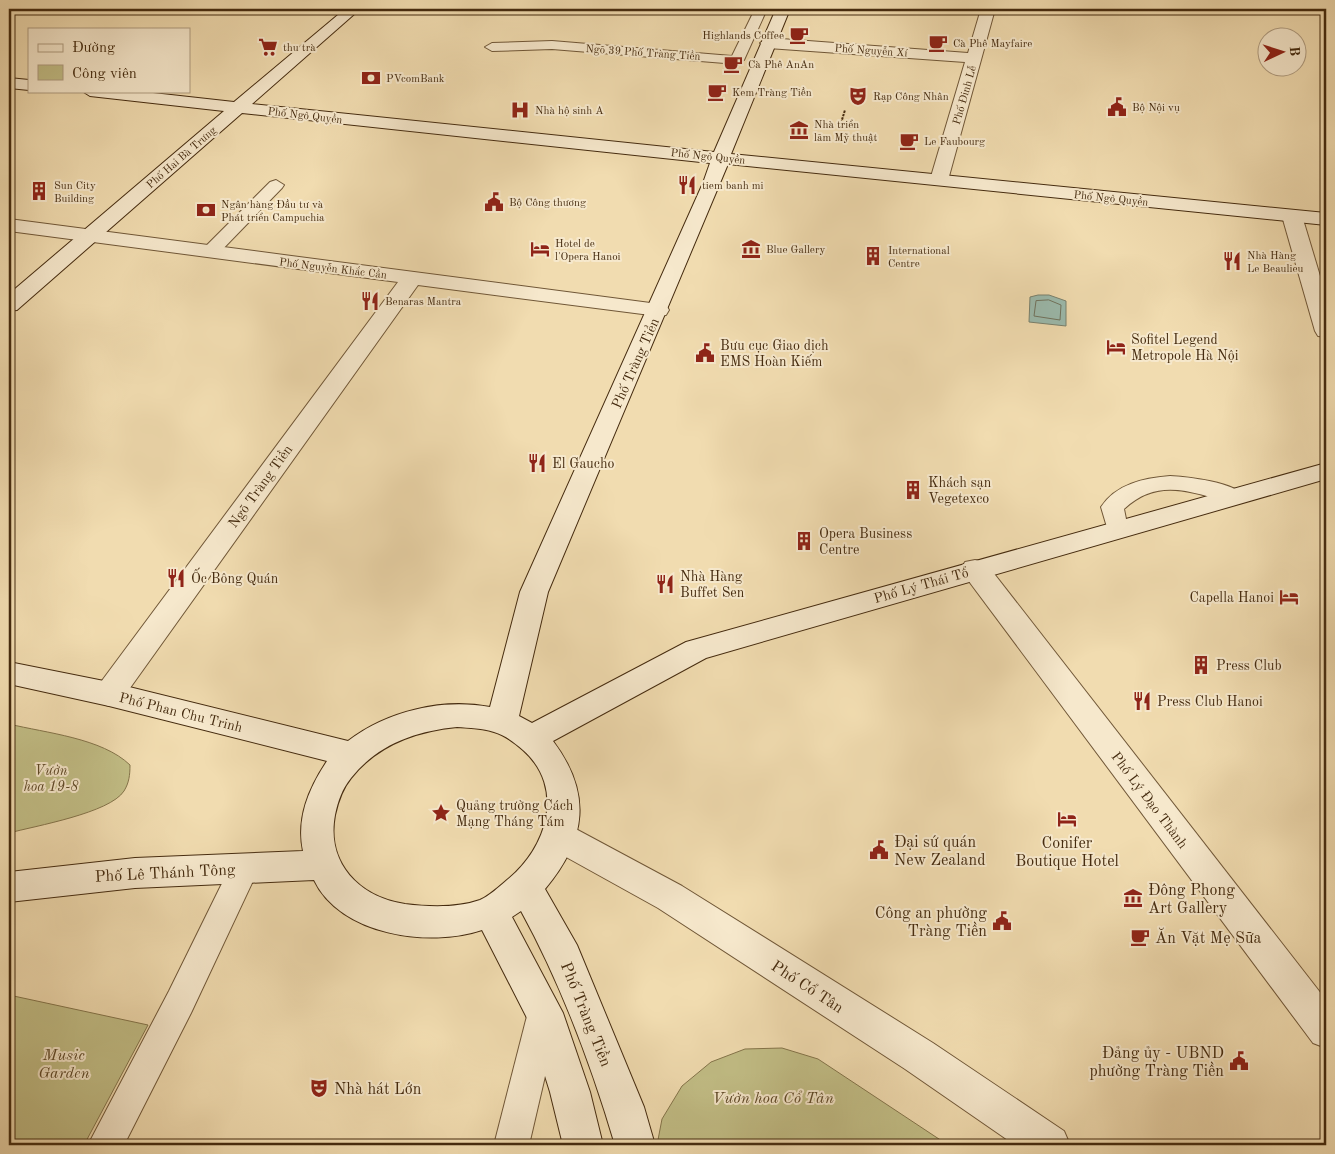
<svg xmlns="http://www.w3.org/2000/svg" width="1335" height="1154" viewBox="0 0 1335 1154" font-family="'Old Standard TT',serif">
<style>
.green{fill:#c2be86;stroke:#84744a}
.water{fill:#9bbbae;stroke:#79816e}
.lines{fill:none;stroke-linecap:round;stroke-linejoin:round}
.shore{stroke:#70735e;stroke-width:1}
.lane-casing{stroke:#705737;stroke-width:2}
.street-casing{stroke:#705737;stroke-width:2}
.secondary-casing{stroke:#452b0f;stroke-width:2}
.path-far2{stroke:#452b0f;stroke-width:2;stroke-dasharray:2.5 1;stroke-linecap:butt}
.path-far1{stroke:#452b0f;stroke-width:3;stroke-dasharray:4 2.5;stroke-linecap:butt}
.path{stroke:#452b0f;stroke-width:4.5;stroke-dasharray:5 3;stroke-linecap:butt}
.lane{fill:#f6e8cc;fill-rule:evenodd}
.street{fill:#f6e8cc;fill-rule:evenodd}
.secondary{fill:#f6e8cc;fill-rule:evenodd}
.labels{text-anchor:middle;stroke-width:4;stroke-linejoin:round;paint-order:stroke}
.far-poi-label{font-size:11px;fill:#452b0f;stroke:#f6e8cc;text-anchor:start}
.far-street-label{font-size:11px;fill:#452b0f;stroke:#f6e8cc}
.poi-label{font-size:14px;fill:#452b0f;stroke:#f6e8cc;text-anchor:start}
.street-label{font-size:14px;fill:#452b0f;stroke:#f6e8cc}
.park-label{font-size:14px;font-style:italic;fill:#5e4827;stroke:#f6e8cc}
.near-poi-label{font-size:16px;fill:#452b0f;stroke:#f6e8cc;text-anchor:start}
.near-street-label{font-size:16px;fill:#452b0f;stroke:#f6e8cc}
.near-park-label{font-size:16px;font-style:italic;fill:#5e4827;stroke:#f6e8cc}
</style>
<rect width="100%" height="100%" fill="#f1dcb0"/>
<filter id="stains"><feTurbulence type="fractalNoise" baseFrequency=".004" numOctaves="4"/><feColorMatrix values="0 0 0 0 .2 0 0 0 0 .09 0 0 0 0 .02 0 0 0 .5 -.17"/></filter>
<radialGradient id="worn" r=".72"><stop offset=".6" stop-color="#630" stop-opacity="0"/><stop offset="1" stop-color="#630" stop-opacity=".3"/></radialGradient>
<!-- green -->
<g class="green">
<path d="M 9,724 C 46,733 102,738 130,765 C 130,775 129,783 124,791 C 110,813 35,826 9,833 Z"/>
<polygon points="9,995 148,1025 84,1145 9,1145"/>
<polygon points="782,1048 818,1059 948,1145 657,1145 662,1119 682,1086 711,1062 745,1049"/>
</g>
<!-- water -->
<polygon class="water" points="1038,295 1049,295 1066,301 1066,326 1029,322 1030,297"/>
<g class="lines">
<!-- shore -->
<polygon class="shore" points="1049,300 1061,305 1060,320 1034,316 1036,301"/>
<!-- lane casing -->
<g class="lane-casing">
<g id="lane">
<polygon points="755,9 767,9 744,60 737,64 552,49 492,51 485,47 492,43 552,41 732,56"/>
<polygon points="276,180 284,185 282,188 216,256 204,256 201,252 204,248 270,182"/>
<path d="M 1170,476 C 1188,477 1235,482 1245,497 L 1242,502 L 1234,504 C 1194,493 1159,476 1124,509 L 1128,529 L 1125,534 L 1117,537 L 1109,534 L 1101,507 C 1116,484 1144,478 1170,476 Z"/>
<polygon points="244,855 254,859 259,868 191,1013 124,1145 88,1145 169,991 234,859"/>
<polygon points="543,1001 554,1005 559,1016 529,1145 494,1145 527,1016 532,1005"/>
</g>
</g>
<!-- street casing -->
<g class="street-casing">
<g id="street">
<polygon points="981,9 995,9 948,180 945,184 933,184 930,180 965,62 768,48 760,43 768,38 968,53"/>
<polygon points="1292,210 1299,212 1302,216 1326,296 1326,337 1318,336 1315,331 1282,216 1285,212"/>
<polygon points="9,219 658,304 666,305 669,310 666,315 658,316 418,285 120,702 109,706 98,702 94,694 98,686 398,282 9,231"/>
<polygon points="975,560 985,562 1326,1000 1326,1048 1313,1043 965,576 961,569 965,562"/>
<polygon points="560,823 572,827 682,886 933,1043 1064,1131 1070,1145 1015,1145 905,1069 658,908 548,847 543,837 548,827"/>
</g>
</g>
<!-- secondary casing -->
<g class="secondary-casing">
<g id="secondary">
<path d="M 345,9 L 360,9 L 252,104 L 714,152 L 776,9 L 790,9 L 731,154 L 1326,213 L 1326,225 L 728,164 L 548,592 L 519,716 L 532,723 L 686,642 L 1326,463 L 1326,479 L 706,658 L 553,741 C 592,793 587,839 545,889 L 577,945 L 644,1107 L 655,1145 L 615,1145 C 592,1067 560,982 521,911 L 512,917 L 563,1013 L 590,1092 L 603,1145 L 563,1145 L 550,1092 L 527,1018 L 482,930 C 429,948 340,935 314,880 L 135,888 L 9,902 L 9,872 L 135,858 L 303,851 C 296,818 309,788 327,761 L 109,706 L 9,684 L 9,662 L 109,682 L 348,741 C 387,711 442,698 490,707 L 520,592 L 703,183 L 710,163 L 242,113 L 17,310 L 9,311 L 9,294 L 224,111 L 90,96 L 82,91 L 135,91 L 234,102 ZM 457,727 C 469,728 483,728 494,732 C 505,735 515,743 523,750 C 566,788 547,848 507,880 C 499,887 489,896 480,900 C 457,908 429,907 405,904 C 359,897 326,863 335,815 C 338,801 342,789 351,778 C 378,744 416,731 457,727 Z"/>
<polygon points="9,78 29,80 29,90 9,88"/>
</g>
</g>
<!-- path-far2 -->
<polyline class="path-far2" points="841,123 845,110"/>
<!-- path-far1 -->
<polyline class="path-far1" points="10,744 11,741"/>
<!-- path -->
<polyline class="path" points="9,746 10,743"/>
<!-- lane -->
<use href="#lane" class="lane"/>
<!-- street -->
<use href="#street" class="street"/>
<!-- secondary -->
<use href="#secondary" class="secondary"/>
</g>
<!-- icons -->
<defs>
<g id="cafe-bare" transform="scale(1.5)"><path d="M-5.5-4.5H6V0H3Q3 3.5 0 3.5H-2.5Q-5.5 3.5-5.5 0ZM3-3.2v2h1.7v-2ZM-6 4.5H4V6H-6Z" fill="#8f2418" stroke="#f6e8cc" stroke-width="2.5" paint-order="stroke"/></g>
<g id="supermarket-bare" transform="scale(1.5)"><path d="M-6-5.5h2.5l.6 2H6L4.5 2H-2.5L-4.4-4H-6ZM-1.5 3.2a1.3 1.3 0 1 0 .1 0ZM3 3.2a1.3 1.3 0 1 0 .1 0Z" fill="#8f2418" stroke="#f6e8cc" stroke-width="2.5" paint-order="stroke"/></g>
<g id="bank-bare" transform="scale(1.5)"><path d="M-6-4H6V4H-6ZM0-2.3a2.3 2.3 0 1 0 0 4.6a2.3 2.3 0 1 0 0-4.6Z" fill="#8f2418" stroke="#f6e8cc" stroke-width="2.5" paint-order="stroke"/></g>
<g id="theatre-bare" transform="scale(1.5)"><path d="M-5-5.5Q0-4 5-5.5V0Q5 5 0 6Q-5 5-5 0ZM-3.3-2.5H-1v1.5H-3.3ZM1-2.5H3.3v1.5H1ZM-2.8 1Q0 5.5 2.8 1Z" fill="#8f2418" stroke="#f6e8cc" stroke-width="2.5" paint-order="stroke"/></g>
<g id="civic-bare" transform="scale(1.5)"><path d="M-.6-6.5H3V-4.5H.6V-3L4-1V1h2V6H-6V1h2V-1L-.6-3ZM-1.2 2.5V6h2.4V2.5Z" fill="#8f2418" stroke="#f6e8cc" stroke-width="2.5" paint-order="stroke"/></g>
<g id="hospital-bare" transform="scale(1.5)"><path d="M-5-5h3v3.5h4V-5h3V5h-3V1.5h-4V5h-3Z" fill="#8f2418" stroke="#f6e8cc" stroke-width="2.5" paint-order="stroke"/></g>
<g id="museum-bare" transform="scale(1.5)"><path d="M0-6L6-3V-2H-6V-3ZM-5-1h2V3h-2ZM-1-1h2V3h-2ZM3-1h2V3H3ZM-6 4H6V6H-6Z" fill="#8f2418" stroke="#f6e8cc" stroke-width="2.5" paint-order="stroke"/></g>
<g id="restaurant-bare" transform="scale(1.5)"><path d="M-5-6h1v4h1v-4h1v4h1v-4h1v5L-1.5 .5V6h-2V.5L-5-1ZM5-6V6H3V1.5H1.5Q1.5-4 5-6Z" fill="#8f2418" stroke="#f6e8cc" stroke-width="2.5" paint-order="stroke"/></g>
<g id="building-bare" transform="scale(1.5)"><path d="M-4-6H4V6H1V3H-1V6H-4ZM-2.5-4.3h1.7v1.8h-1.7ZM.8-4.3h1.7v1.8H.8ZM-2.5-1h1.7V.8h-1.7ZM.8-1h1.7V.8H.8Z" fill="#8f2418" stroke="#f6e8cc" stroke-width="2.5" paint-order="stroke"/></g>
<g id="hotel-bare" transform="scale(1.5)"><path d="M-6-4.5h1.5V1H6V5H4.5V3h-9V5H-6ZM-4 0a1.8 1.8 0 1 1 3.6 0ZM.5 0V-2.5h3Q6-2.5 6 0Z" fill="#8f2418" stroke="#f6e8cc" stroke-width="2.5" paint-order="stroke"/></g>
<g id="sight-bare" transform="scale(1.5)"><path d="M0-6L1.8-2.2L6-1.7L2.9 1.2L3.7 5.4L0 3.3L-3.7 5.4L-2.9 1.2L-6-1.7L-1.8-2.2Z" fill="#8f2418" stroke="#f6e8cc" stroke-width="2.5" paint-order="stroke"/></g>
</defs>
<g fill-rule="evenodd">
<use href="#cafe-bare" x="799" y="35"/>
<use href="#cafe-bare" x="938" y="43"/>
<use href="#supermarket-bare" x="268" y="47"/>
<use href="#cafe-bare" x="733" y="64"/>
<use href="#bank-bare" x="371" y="78"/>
<use href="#cafe-bare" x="717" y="92"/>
<use href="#theatre-bare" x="858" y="96"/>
<use href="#civic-bare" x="1117" y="107"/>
<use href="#hospital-bare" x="520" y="110"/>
<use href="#museum-bare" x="799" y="130"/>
<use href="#cafe-bare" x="909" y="141"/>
<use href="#restaurant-bare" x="687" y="185"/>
<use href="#building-bare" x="39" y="191"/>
<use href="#civic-bare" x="494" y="202"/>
<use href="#bank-bare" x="206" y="210"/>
<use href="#hotel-bare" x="540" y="249"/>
<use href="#museum-bare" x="751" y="249"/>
<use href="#building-bare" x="873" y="256"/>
<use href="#restaurant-bare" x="1232" y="261"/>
<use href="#restaurant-bare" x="370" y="301"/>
<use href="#hotel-bare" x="1116" y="347"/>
<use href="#civic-bare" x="705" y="353"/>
<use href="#restaurant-bare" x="537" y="463"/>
<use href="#building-bare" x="913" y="490"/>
<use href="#building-bare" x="804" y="541"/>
<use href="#restaurant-bare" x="176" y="578"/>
<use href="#restaurant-bare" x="665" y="584"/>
<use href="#hotel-bare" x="1289" y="597"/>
<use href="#building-bare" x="1201" y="665"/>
<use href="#restaurant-bare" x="1142" y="701"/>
<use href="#sight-bare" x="441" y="813"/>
<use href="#hotel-bare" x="1067" y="819"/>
<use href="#civic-bare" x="879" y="850"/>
<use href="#museum-bare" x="1133" y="898"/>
<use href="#civic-bare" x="1002" y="921"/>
<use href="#cafe-bare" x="1140" y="937"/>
<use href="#civic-bare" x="1239" y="1061"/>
<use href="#theatre-bare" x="319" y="1088"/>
</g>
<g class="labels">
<!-- far-poi labels -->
<g class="far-poi-label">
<text x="784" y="39" text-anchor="end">Highlands Coffee</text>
<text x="953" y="47">Cà Phê Mayfaire</text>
<text x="283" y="51">thu trà</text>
<text x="748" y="68">Cà Phê AnAn</text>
<text x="386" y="82">PVcomBank</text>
<text x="732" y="96">Kem Tràng Tiền</text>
<text x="873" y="100">Rạp Công Nhân</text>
<text x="1132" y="111">Bộ Nội vụ</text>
<text x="535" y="114">Nhà hộ sinh A</text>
<text x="814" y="128">Nhà triển<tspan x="814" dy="13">lãm Mỹ thuật</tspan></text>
<text x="924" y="145">Le Faubourg</text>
<text x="54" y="189">Sun City<tspan x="54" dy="13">Building</tspan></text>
<text x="702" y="189">tiem banh mi</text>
<text x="509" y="206">Bộ Công thương</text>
<text x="221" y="208">Ngân hàng Đầu tư và<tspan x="221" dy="13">Phát triển Campuchia</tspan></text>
<text x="555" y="247">Hotel de<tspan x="555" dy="13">l'Opera Hanoi</tspan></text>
<text x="766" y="253">Blue Gallery</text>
<text x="888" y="254">International<tspan x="888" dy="13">Centre</tspan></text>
<text x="1247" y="259">Nhà Hàng<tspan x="1247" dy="13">Le Beaulieu</tspan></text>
<text x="385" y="305">Benaras Mantra</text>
</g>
<!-- far-street labels -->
<g class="far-street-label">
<text transform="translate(871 50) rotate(4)" y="4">Phố Nguyễn Xí</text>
<text transform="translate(643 52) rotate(4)" y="4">Ngõ 39 Phố Tràng Tiền</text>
<text transform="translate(964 95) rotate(-74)" y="4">Phố Đinh Lễ</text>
<text transform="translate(305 115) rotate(7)" y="4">Phố Ngô Quyền</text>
<text transform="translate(708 156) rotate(6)" y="4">Phố Ngô Quyền</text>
<text transform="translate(181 157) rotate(-41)" y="4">Phố Hai Bà Trưng</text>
<text transform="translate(1111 198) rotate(6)" y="4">Phố Ngô Quyền</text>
<text transform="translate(333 268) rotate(7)" y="4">Phố Nguyễn Khắc Cần</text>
</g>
<!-- poi labels -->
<g class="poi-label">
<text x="1131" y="344">Sofitel Legend<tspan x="1131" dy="16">Metropole Hà Nội</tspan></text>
<text x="720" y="350">Bưu cục Giao dịch<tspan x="720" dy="16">EMS Hoàn Kiếm</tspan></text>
<text x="552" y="468">El Gaucho</text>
<text x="928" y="487">Khách sạn<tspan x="928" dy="16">Vegetexco</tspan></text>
<text x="819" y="538">Opera Business<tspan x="819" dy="16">Centre</tspan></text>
<text x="680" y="581">Nhà Hàng<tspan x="680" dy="16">Buffet Sen</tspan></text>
<text x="191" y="583">Ốc Bông Quán</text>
<text x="1274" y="602" text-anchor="end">Capella Hanoi</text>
<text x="1216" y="670">Press Club</text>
<text x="1157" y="706">Press Club Hanoi</text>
<text x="456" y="810">Quảng trường Cách<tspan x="456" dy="16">Mạng Tháng Tám</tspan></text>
</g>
<!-- street labels -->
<g class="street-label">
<text transform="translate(635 363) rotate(-66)" y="5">Phố Tràng Tiền</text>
<text transform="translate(260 486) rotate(-54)" y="5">Ngõ Tràng Tiền</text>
<text transform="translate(921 585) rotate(-16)" y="5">Phố Lý Thái Tổ</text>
<text transform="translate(181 712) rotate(14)" y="5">Phố Phan Chu Trinh</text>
<text transform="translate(1150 800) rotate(53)" y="5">Phố Lý Đạo Thành</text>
</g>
<!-- park labels -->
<g class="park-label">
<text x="51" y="775">Vườn<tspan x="51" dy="16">hoa 19-8</tspan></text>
</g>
<!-- near-poi labels -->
<g class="near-poi-label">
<text x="894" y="847">Đại sứ quán<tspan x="894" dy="18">New Zealand</tspan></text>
<text x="1067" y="848" text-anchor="middle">Conifer<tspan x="1067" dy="18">Boutique Hotel</tspan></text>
<text x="1148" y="895">Đông Phong<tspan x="1148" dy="18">Art Gallery</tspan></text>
<text x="987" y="918" text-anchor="end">Công an phường<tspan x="987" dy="18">Tràng Tiền</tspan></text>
<text x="1155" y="943">Ăn Vặt Mẹ Sữa</text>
<text x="1224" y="1058" text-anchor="end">Đảng ủy - UBND<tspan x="1224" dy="18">phường Tràng Tiền</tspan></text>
<text x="334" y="1094">Nhà hát Lớn</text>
</g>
<!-- near-street labels -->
<g class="near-street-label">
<text transform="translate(165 872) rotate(-3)" y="6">Phố Lê Thánh Tông</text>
<text transform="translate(808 986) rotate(33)" y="6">Phố Cổ Tân</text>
<text transform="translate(587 1014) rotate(68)" y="6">Phố Tràng Tiền</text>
</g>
<!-- near-park labels -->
<g class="near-park-label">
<text x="64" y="1060">Music<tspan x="64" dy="18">Garden</tspan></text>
<text x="773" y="1103">Vườn hoa Cổ Tân</text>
</g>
</g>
<!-- margin -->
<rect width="1335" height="1154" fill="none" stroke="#f1dcb0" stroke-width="30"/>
<rect x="10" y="10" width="1315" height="1134" fill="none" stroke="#452b0f" stroke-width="2.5"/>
<rect x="15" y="15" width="1305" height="1124" fill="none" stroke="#452b0f"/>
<!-- legend -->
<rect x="28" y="28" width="162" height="65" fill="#f6e8cc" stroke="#af9c80"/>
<rect x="38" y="44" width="25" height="8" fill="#f6e8cc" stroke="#af9c80"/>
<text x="72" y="52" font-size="15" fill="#452b0f">Đường</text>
<rect x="38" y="65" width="25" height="15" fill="#c2be86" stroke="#af9c80"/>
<text x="72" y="78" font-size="15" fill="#452b0f">Công viên</text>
<!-- north arrow -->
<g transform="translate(1282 52) rotate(86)"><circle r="24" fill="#f6e8cc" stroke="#af9c80"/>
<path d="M0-4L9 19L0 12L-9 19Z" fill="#8f2418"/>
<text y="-8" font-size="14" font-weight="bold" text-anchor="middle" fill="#452b0f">B</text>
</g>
<rect width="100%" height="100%" filter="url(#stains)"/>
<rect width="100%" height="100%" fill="url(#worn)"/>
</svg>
